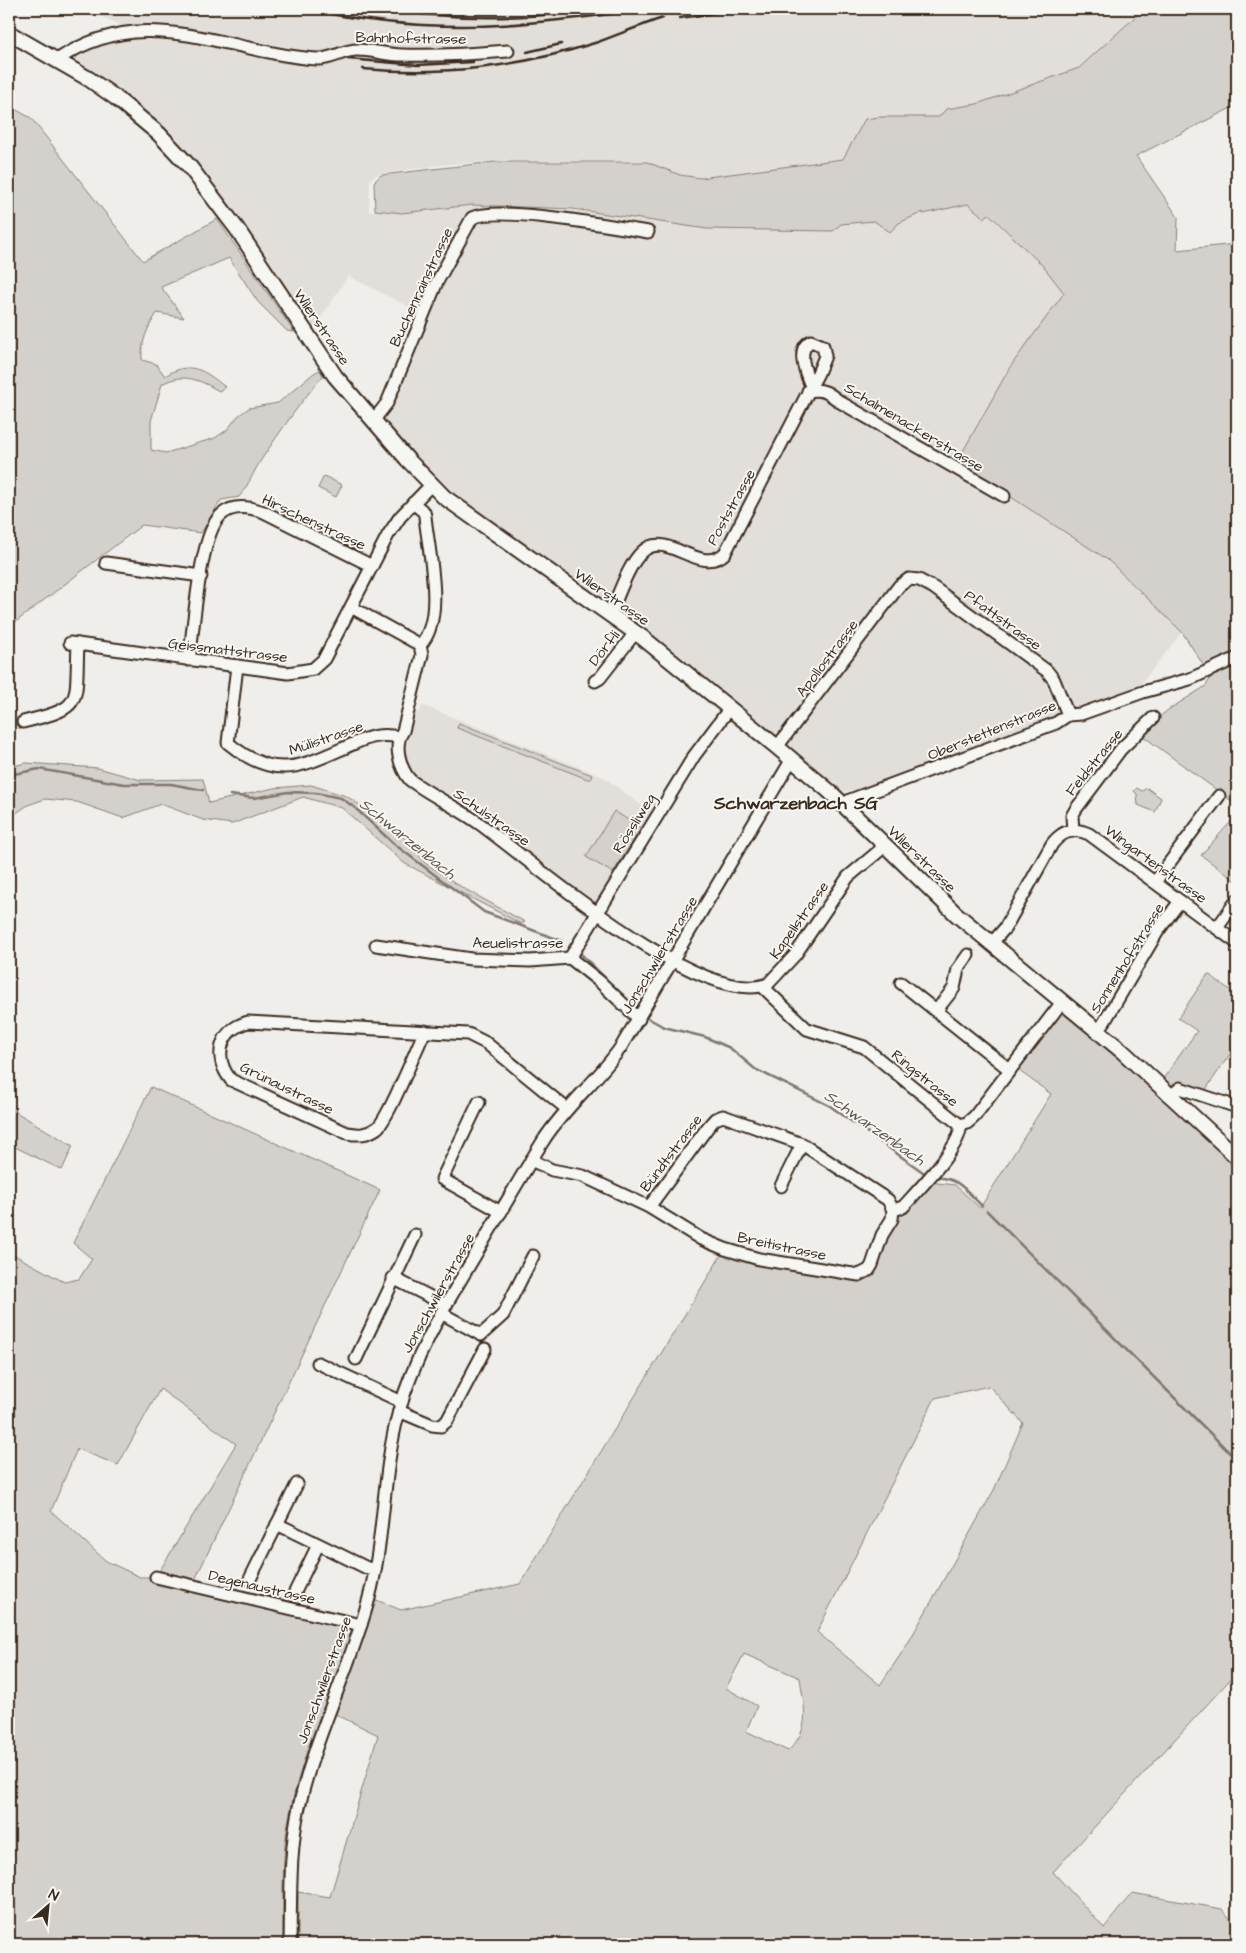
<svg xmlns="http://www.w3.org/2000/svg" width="1246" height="1953" viewBox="0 0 1246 1953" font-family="'Architects Daughter',sans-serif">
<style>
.built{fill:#e2dfdb}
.green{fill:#d4d1cc;stroke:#887e75;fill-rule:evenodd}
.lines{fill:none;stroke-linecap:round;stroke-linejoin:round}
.stream{stroke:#81766d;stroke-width:2.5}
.minor-casing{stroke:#3b2a1e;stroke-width:15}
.major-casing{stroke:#3b2a1e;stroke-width:18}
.minor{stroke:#f6f6f2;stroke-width:11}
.major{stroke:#f6f6f2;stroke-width:14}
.rail{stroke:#3b2a1e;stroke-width:2.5}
.labels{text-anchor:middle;stroke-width:4;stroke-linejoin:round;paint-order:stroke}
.street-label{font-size:15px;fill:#3b2a1e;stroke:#f6f6f2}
.water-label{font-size:16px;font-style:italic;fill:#64564c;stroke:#f6f6f2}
.quarter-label{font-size:18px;font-weight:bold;fill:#3b2a1e;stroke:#f6f6f2}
</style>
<rect width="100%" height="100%" fill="#efeeea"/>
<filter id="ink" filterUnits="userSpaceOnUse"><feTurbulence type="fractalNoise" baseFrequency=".02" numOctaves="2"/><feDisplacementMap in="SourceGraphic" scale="10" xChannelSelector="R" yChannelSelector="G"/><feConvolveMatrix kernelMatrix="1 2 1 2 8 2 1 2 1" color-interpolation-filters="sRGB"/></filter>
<g filter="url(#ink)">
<!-- built -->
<g class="built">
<polygon points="84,9 1144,9 1087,62 1069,73 939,118 880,117 865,119 843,159 700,178 680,175 643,161 491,161 441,165 378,174 370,179 369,212 375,210 402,213 472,205 841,224 874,221 899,223 917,214 968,204 984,218 988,213 1043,266 1064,293 1010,367 957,462 1108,560 1182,632 1138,688 861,789 842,792 786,743 777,747 459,508 373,421 423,314 348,276 312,332 159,134 57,60 89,37 123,26"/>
<polygon points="422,705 604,777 654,815 617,877 594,906 415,779 404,763 403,743 408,736 414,711 419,713"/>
</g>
<!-- green -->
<g class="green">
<polygon points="1144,9 1237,9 1237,105 1136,156 1178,217 1177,250 1237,244 1237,805 1139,733 1168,710 1206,686 1211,677 1182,632 1108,560 957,462 1010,367 1064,293 1043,266 989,214 984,218 968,204 923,214 923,212 899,223 890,232 874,221 841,224 833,231 707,229 573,209 472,205 402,213 375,210 374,182 381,175 494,162 647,162 680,175 700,178 843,159 865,119 880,117 939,117 946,109 977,104 1079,68"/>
<path d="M 9,106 L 31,118 L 143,261 L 217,219 L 294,332 L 287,331 L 258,302 L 229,258 L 161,287 L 184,318 L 157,313 C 147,329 141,341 142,360 L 156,364 L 165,376 C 190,360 204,370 225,387 L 219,391 C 200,380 183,372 162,384 L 151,421 L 151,450 L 166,453 L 215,438 L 227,430 L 238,416 L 249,408 L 278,403 L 314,373 L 320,370 L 323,376 C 301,401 282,429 263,457 C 254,470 249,485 239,497 L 221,500 L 201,533 L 142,525 L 9,627 Z"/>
<polygon points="324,476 342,485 336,497 318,488"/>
<polygon points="459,723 592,775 590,780 457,728"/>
<polygon points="26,763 98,768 141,780 203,779 209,803 274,788 311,785 346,796 397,829 425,863 463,888 525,922 521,924 404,863 342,808 303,797 232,824 203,820 161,804 123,818 77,802 45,799 28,805 9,818 9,767"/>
<polygon points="1137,788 1142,791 1147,788 1161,798 1155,812 1138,805 1137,794 1134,791"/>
<polygon points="614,811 641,828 613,873 586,857"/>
<polygon points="1237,815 1237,882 1201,855"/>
<polygon points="1208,974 1237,995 1237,1044 1204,1092 1173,1083 1171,1085 1165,1079 1165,1076 1197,1031 1178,1018"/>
<path d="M 1059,1011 L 1064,1011 L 1108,1046 L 1237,1164 L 1237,1672 L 1053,1872 L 1104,1928 L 1132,1893 L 1222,1909 L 1237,1927 L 1237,1944 L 298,1944 L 298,1892 L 330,1897 L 378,1735 L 323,1708 C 306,1752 290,1797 285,1844 C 282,1877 283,1911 283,1944 L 9,1944 L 9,1252 L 64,1282 L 79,1279 L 92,1259 L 73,1243 L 151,1087 L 380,1190 L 192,1586 L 361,1625 L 369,1597 L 401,1610 L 520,1584 L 725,1249 L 859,1275 L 899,1212 L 928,1182 L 955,1185 L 980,1208 L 1051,1094 L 1015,1068 ZM 989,1386 L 1023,1423 L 994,1490 L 907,1645 L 880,1685 L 817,1632 L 935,1398 ZM 160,1389 L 236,1444 L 156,1577 L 140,1577 L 106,1561 L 51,1511 L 77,1449 L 118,1465 ZM 744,1654 L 800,1678 C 804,1708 812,1728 788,1751 L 746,1731 L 757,1706 L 726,1688 Z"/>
<polygon points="9,1108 73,1146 62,1170 9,1144"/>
</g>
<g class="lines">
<!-- stream -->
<g class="stream">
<polyline points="9,775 39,769 124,784 171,784 203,790"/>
<polyline points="230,795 254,798 288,792 316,793 341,798 354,807 394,844 484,912 562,941"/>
<polyline points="582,955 607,980"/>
<polyline points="644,1016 664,1027 705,1037 730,1048 755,1069 830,1106 927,1175"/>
<path d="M 934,1178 C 958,1176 966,1191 982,1206"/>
<polyline points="987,1211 1237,1460"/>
</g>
<!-- minor casing -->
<g class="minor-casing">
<g id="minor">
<path d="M 57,60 C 145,0 221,52 317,59 C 331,60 343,50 357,50 C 372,50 387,55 402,55 C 438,56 473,54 508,51"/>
<path d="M 808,391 C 823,388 829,393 840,402 L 1004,496"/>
<path d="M 373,421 L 387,403 L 437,282 L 472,218 C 497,205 615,227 648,232"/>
<path d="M 413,503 L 424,512 L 425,516 C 428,550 446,619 420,645"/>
<polyline points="106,563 201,576"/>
<polyline points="351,607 420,645"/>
<path d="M 610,614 C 618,597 628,565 642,552 C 666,528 700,577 725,553 L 818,373 L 825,356 L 823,346 L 811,341 C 795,349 806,374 811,386"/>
<polyline points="70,643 288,673 313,669 324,659 388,535 400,517 431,485"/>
<path d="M 420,645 L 422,655 L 403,731 C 393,745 400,768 410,780 C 432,796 458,808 480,824 C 534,863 702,1010 768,984 L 795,955 L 848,877 L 885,846"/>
<path d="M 189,660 C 194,628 199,535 221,515 C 233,504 250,507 264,512 L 372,566"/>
<path d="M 237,666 L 228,743 C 277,783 302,766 353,744 C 368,737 382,733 398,737"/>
<polyline points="595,681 600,678 635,633"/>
<path d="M 23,722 C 85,707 75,705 78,644"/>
<polyline points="777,747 899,586 909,579 919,580 934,588 1047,671 1054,680 1068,715"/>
<polyline points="844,805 850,800 1056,723 1068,715 1081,714 1143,692 1190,679 1237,658"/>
<polyline points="1073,831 1072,816 1076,809 1121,749 1153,718"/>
<polyline points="1155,882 1219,796"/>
<polyline points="1217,928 1237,900"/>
<path d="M 991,944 L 1005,928 L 1052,844 C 1062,831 1074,827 1089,834 L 1237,943"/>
<polyline points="376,945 471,959 530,961 570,958 599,981 639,1019"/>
<polyline points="570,958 694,756 730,708"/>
<polyline points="901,983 1010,1070"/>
<polyline points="762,986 807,1029 864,1047 960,1125"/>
<polyline points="936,1011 954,988 958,969 968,955"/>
<path d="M 425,1031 C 416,1049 389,1118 377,1128 C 367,1135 359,1135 347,1133 L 231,1080 C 213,1058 219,1030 248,1022 L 468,1034 L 486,1043 L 567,1109"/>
<polyline points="1099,1031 1158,931 1180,901"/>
<polyline points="1171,1096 1180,1088 1237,1107"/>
<polyline points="479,1102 442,1179 501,1212"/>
<polyline points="960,1125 967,1123 974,1117 1062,1002"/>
<path d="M 531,1160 L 552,1170 L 583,1176 L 649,1207 L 701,1239 L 725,1249 L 759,1259 L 859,1275 L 869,1270 L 872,1265 L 882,1235 L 892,1219 L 893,1210 L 903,1207 C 916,1192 964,1144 960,1125"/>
<polyline points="781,1186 802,1144"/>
<polyline points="649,1207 708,1127 715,1119 723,1116 802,1144 888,1200 893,1210"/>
<polyline points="393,1278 446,1305"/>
<polyline points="441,1313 481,1335 503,1315 533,1256"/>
<polyline points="356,1359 415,1235"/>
<polyline points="318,1363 402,1402"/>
<polyline points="399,1411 432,1425 441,1426 447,1421 485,1349"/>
<polyline points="277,1524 367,1568 375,1569"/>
<polyline points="156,1577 361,1625"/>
<polyline points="250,1579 297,1484"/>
<polyline points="294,1594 318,1545"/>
<path d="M 290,1944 C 291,1899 289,1851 299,1807 C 315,1735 350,1669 369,1598 C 385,1537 382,1473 399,1411 C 414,1358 442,1311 470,1264 C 495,1222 519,1179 545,1138 C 567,1105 598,1080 621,1047 L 792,759"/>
</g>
</g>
<!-- major casing -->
<g class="major-casing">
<polyline id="major" points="9,33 89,79 116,98 159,134 189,166 237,229 335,376 407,459 444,497 643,638 777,747 829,791 956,914 1122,1051 1237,1157"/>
</g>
<!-- minor -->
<use href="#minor" class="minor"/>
<!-- major -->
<use href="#major" class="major"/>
<!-- rail -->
<g class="rail">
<path d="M 306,9 C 428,36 523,27 646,9"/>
<path d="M 377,9 C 440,18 503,20 566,13"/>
<polyline points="680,18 743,9"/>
<polyline points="527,52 561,44"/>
<polyline points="348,59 418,65 473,62"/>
<path d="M 363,69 C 445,76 520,67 598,42 C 620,34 641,25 663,18"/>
</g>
</g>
</g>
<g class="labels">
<!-- street labels -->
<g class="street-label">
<text transform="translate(411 38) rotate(1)" y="5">Bahnhofstrasse</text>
<text transform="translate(421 287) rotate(-65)" y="5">Buchenrainstrasse</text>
<text transform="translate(322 327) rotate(56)" y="5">Wilerstrasse</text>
<text transform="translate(914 427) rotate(31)" y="5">Schalmenackerstrasse</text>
<text transform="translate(731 507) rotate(-61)" y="5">Poststrasse</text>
<text transform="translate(314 522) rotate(25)" y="5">Hirschenstrasse</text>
<text transform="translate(612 597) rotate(35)" y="5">Wilerstrasse</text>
<text transform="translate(1003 620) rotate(36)" y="5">Pfattstrasse</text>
<text transform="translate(604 648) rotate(-52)" y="5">Dörfli</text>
<text transform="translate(228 650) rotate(7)" y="5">Geissmattstrasse</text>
<text transform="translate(827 658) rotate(-53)" y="5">Apollostrasse</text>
<text transform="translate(992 730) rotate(-22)" y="5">Oberstettenstrasse</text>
<text transform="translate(326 738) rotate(-19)" y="5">Mülistrasse</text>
<text transform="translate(1094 762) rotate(-51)" y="5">Feldstrasse</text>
<text transform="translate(492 817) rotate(35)" y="5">Schulstrasse</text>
<text transform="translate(634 823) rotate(-58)" y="5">Rössliweg</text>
<text transform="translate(922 859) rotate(44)" y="5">Wilerstrasse</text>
<text transform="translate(1156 864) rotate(36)" y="5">Wingartenstrasse</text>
<text transform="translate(799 920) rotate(-55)" y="5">Kapellstrasse</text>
<text x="518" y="948">Aeuelistrasse</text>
<text transform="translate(659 955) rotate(-59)" y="5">Jonschwilerstrasse</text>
<text transform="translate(1127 958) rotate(-58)" y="5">Sonnenhofstrasse</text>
<text transform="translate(925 1078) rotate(39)" y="5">Ringstrasse</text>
<text transform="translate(287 1088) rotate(26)" y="5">Grünaustrasse</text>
<text transform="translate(671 1153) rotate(-53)" y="5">Bündtstrasse</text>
<text transform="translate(782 1246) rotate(12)" y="5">Breitistrasse</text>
<text transform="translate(438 1293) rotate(-61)" y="5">Jonschwilerstrasse</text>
<text transform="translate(262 1587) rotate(13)" y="5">Degenaustrasse</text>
<text transform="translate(324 1680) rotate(-70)" y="5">Jonschwilerstrasse</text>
</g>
<!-- water labels -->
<g class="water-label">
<text transform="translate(408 838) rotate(39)" y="6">Schwarzenbach</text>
<text transform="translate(875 1127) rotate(35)" y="6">Schwarzenbach</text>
</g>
<!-- quarter labels -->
<g class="quarter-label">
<text x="796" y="809">Schwarzenbach SG</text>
</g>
</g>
<!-- margin -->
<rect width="1246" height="1953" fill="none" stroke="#f6f6f2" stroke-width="30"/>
<rect x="15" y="15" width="1216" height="1923" fill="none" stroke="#3b2a1e" stroke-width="2" filter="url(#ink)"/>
<!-- north arrow -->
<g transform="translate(48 1906) rotate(27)" stroke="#f6f6f2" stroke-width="4" paint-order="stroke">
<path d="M0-4L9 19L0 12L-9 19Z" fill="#3b2a1e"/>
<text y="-8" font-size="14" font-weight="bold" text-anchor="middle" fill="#3b2a1e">N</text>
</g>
</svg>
